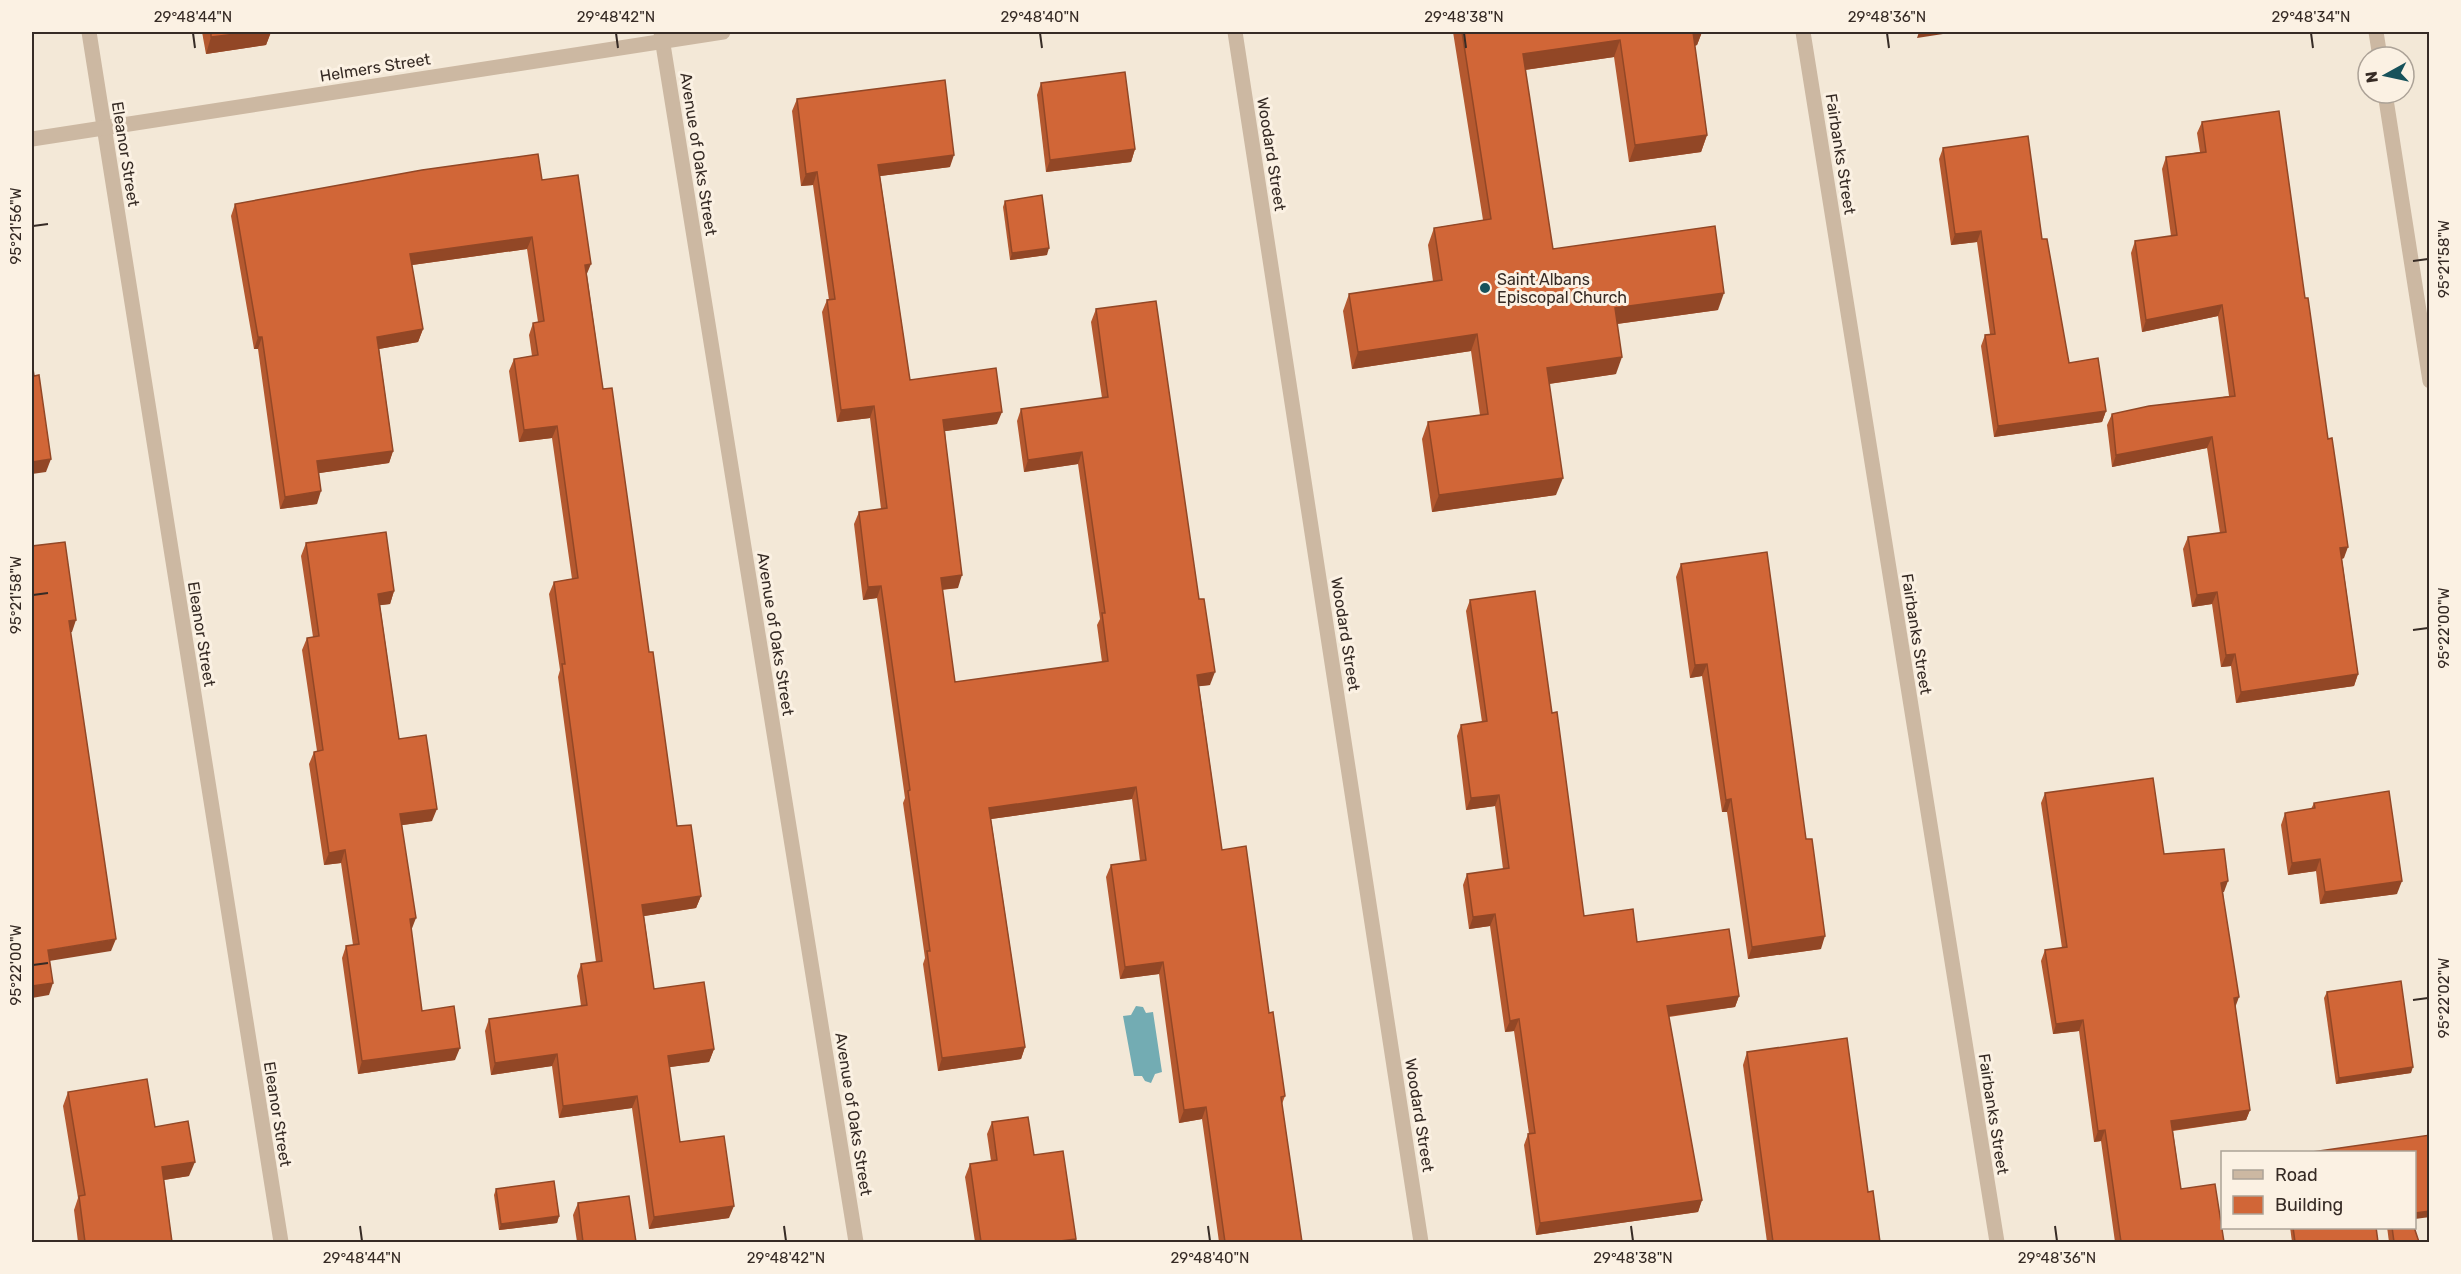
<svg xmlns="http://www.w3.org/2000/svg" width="2461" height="1274" viewBox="0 0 2461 1274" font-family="Rubik,sans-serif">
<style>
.water{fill:#73acb3}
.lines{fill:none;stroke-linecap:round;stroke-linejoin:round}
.minor{stroke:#ccb8a2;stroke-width:15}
.wall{fill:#b4582f}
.shaded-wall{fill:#924726}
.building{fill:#d16637;stroke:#924726;stroke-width:1.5}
.ticks{fill:none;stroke:#362b25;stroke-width:2}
.poi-dot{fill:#17525b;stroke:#fbf1e3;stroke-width:2}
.labels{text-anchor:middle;stroke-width:6;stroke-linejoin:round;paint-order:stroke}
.street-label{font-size:16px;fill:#362b25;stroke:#fbf1e3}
.poi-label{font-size:16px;fill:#362b25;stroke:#fbf1e3;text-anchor:start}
.neatline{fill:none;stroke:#362b25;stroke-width:2}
.ticks-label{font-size:15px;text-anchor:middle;fill:#362b25}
</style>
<rect width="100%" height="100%" fill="#f3e8d7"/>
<!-- water -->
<polygon class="water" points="1136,1006 1143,1007 1146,1013 1153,1012 1162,1072 1155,1074 1151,1083 1145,1081 1142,1076 1134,1076 1123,1016 1131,1015"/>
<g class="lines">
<!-- minor -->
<g class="minor">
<polyline points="89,32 281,1242"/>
<polyline points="661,32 856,1242"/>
<polyline points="1235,32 1421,1242"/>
<polyline points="1803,32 1997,1242"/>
<polyline points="2376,32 2380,57"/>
<polyline points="2385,93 2430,381"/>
<polyline points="32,139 723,32"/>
</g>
</g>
<!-- wall -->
<g class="wall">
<polygon points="202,32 271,32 266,45 206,54"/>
<polygon points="1453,32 1702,32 1697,45 1695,46 1707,135 1701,152 1629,162 1614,57 1525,70 1553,249 1718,310 1617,324 1616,374 1549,384 1556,495 1432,512 1422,439 1428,422 1480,415 1471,351 1352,369 1343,311 1349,294 1433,281 1428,245 1434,228 1483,220"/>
<polygon points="1041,83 1135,149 1131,162 1046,172 1037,95"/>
<polygon points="797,99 950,167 880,176 910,380 997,424 945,431 958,588 942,590 955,682 1102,662 1097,625 1100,619 1078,464 1024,472 1017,421 1021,409 1102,398 1091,322 1096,309 1210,685 1199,686 1222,850 1269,1013 1285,1096 1282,1104 1302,1242 1219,1242 1202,1119 1179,1123 1159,974 1120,979 1106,877 1111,865 1140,861 1132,799 991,819 1025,1047 1021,1059 938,1071 923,964 925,958 903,803 905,798 877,598 863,600 854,524 859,512 881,509 870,418 837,422 822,312 827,300 829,300 813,185 801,186 792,111"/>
<polygon points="2202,122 2305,298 2344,558 2342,559 2358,674 2354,686 2236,703 2231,666 2221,667 2212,604 2192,607 2183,549 2188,537 2220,533 2207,448 2112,467 2107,425 2112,414 2229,396 2218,316 2142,332 2131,253 2135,241 2171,236 2162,169 2166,157 2200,152 2197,133"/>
<polygon points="1943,148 2042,239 2069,363 2106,411 2102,422 1994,437 1981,346 1985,335 1990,334 1977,242 1951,245 1939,159"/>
<polygon points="542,180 587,275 603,389 649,652 677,826 701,896 696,908 644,916 654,989 714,1049 709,1062 669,1067 680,1142 729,1218 649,1229 632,1108 559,1118 552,1066 491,1075 485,1031 489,1019 581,1006 577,976 581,964 596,962 558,677 560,670 549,594 554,582 572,579 552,438 519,442 509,371 514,359 532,356 529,335 533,323 538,322 527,249 412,265 423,329 418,342 379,349 393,451 389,463 319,473 317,504 280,509 258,349 254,349 231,216 235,204"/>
<polygon points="1005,201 1047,255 1010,260 1003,207"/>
<polygon points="306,543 394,591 390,604 380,605 399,739 432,821 402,825 411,930 422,1011 455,1060 358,1074 342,958 346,946 353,945 341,863 324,865 309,764 314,752 317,751 302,650 307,638 313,637 301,556"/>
<polygon points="1681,564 1821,949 1748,959 1727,812 1722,812 1702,676 1690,678 1676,577"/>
<polygon points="1470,600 1552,713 1584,916 1637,942 1739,996 1735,1007 1669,1017 1702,1200 1698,1212 1536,1235 1524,1145 1528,1134 1529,1134 1514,1031 1505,1032 1490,926 1469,929 1463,885 1467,874 1503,869 1495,806 1466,810 1457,736 1461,725 1482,722 1466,611"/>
<polygon points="2045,793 2164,854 2224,892 2223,892 2235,1006 2250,1110 2246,1120 2173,1131 2181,1189 2224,1242 2115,1242 2101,1141 2094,1142 2079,1031 2053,1034 2041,961 2045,950 2062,948 2041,803"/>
<polygon points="2314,803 2397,894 2320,904 2316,871 2288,875 2281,825 2285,813 2311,809"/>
<polygon points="2327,992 2411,1073 2336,1084 2324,998"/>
<polygon points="1747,1052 1868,1192 1880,1242 1767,1242 1743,1065"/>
<polygon points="68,1092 155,1127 189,1176 164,1180 172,1242 78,1242 74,1210 78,1198 63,1106"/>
<polygon points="992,1122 1034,1155 1076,1239 1075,1242 975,1242 965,1177 970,1164 991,1161 987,1134"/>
<polygon points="496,1189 559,1216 557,1223 499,1230 494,1195"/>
<polygon points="578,1203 636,1242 577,1242 573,1215"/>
<polygon points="2290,1227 2376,1227 2378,1242 2292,1242"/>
<polygon points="2387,1227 2414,1227 2419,1242 2389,1242"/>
</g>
<!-- shaded-wall -->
<g class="shaded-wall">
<polygon points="253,32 271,32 266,45 206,54 211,37"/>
<polygon points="1692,32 1702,32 1697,45 1686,47"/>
<polygon points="1919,32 1956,32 1917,38"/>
<polygon points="1620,40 1614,57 1517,71 1523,54"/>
<polygon points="1707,135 1701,152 1629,162 1635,145"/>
<polygon points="1135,149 1131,162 1046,172 1050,160"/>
<polygon points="954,155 950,167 873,177 878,165"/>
<polygon points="817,172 813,185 801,186 806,174"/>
<polygon points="1981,231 1977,242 1951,245 1955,234"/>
<polygon points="532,237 527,249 405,266 410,254"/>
<polygon points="1049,248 1047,255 1010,260 1012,253"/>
<polygon points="591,264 586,276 585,265"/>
<polygon points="1724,293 1718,310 1609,325 1615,308"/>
<polygon points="2222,305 2218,316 2142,332 2146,320"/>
<polygon points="423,329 418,342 373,350 377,337"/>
<polygon points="1477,334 1471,351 1352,369 1358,352"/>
<polygon points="258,337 262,337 258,349 254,349"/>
<polygon points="1622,357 1616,374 1541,385 1547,368"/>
<polygon points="874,406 870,418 837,422 841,410"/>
<polygon points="2106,411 2102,422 1994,437 1998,426"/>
<polygon points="1002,412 997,424 939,432 943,420"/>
<polygon points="557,426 552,438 519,442 524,430"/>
<polygon points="2212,437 2207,448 2112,467 2116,455"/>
<polygon points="393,451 389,463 313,474 317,461"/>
<polygon points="1082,452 1078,464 1024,472 1028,460"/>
<polygon points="51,459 46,472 32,474 32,462"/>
<polygon points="1563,478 1556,495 1432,512 1439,495"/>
<polygon points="321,491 317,504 280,509 285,497"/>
<polygon points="2348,547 2344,558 2336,560 2340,548"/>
<polygon points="962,575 958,588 936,590 941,578"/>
<polygon points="881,586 877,598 863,600 868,587"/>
<polygon points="394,591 390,604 374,606 378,594"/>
<polygon points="2217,592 2212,604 2192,607 2197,595"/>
<polygon points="76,620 72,632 65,633 69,621"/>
<polygon points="2235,654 2231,666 2221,667 2226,655"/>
<polygon points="1707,664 1702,676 1690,678 1695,665"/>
<polygon points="1215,672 1210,685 1193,687 1197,675"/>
<polygon points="2358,674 2354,686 2236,703 2241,692"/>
<polygon points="1136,787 1132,799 984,820 989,808"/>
<polygon points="1499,795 1495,806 1466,810 1471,798"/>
<polygon points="1731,799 1727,812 1722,812 1726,800"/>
<polygon points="437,809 432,821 396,826 400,814"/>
<polygon points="345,850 341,863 324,865 329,853"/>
<polygon points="2320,859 2316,871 2288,875 2292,863"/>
<polygon points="2228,881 2224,892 2218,893 2221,883"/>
<polygon points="2402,881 2397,894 2320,904 2325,892"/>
<polygon points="701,896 696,908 638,917 642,905"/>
<polygon points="1495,914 1490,926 1469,929 1473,917"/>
<polygon points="416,918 411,931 410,919"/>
<polygon points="1825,936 1821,949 1748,959 1752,947"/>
<polygon points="116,939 111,951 43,962 48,950"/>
<polygon points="1163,962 1159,974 1120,979 1125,967"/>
<polygon points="53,983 49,995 32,998 32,986"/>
<polygon points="1739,996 1735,1007 1663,1017 1667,1006"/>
<polygon points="2239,997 2235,1008 2234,998"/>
<polygon points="1519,1019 1514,1031 1505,1032 1510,1021"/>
<polygon points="2083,1020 2079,1031 2053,1034 2056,1024"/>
<polygon points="1025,1047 1021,1059 938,1071 942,1058"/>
<polygon points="460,1048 455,1060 358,1074 362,1061"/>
<polygon points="714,1049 709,1062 663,1068 668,1056"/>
<polygon points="557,1054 552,1066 491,1075 495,1063"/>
<polygon points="2413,1067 2411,1073 2336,1084 2339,1078"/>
<polygon points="637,1096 632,1108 559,1118 563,1106"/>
<polygon points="1206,1107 1202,1119 1179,1123 1184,1110"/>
<polygon points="2250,1110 2246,1120 2168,1131 2171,1121"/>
<polygon points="2105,1130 2101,1141 2094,1142 2098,1131"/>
<polygon points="195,1162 189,1176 157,1181 162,1167"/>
<polygon points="1702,1200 1698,1212 1536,1235 1540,1223"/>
<polygon points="734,1206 729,1218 649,1229 654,1217"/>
<polygon points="2430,1211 2430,1217 2415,1219 2415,1213"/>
<polygon points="559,1216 557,1223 499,1230 501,1224"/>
<polygon points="1076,1239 1075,1242 1052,1242"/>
</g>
<!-- building -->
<g class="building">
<polygon points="211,32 253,32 211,37"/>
<polygon points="1462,32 1693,32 1707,135 1635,145 1620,40 1523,54 1553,249 1715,226 1724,293 1615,308 1622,357 1547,368 1563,478 1439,495 1428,422 1488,414 1477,334 1358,352 1349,294 1442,280 1434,228 1491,219"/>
<polygon points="1125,72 1135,149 1050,160 1041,83"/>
<polygon points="945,80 954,155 878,165 910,380 996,368 1002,412 943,420 962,575 941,578 955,682 1108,661 1102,613 1105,613 1082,452 1028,460 1021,409 1108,397 1096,309 1156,301 1199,599 1204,599 1215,672 1197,675 1222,850 1246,846 1269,1013 1273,1012 1285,1096 1281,1097 1302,1242 1225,1242 1206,1107 1184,1110 1163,962 1125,967 1111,865 1146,860 1136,787 989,808 1025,1047 942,1058 927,951 930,951 908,791 910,790 881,586 868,587 859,512 887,508 874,406 841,410 827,300 835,299 817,172 806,174 797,99"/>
<polygon points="2279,111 2305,298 2308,298 2328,439 2332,438 2348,547 2340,548 2358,674 2241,692 2235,654 2226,655 2217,592 2197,595 2188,537 2226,532 2212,437 2116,455 2112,414 2149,406 2235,396 2222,305 2146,320 2135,241 2177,235 2166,157 2206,152 2202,122"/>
<polygon points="2028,136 2042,239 2047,239 2069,363 2098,358 2106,411 1998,426 1985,335 1995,334 1981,231 1955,234 1943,148"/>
<polygon points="538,154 542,180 578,175 591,264 585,265 603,389 612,388 649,652 653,652 677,826 691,825 701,896 642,905 654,989 704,982 714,1049 668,1056 680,1142 724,1136 734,1206 654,1217 637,1096 563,1106 557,1054 495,1063 489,1019 587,1005 581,964 602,961 562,664 565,664 554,582 578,578 557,426 524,430 514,359 538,355 533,323 544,321 532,237 410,254 423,329 377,337 393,451 317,461 321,491 285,497 262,337 258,337 235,204 422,170"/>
<polygon points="1042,195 1049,248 1012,253 1005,201"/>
<polygon points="32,362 34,376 39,375 51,459 32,462"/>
<polygon points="386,532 394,591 378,594 399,739 426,735 437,809 400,814 416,918 410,919 422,1011 454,1006 460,1048 362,1061 346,946 359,944 345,850 329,853 314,752 323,750 307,638 319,636 306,543"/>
<polygon points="65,542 76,620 69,621 116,939 48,950 53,983 32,986 32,546"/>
<polygon points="1767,552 1806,839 1812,839 1825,936 1752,947 1731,799 1726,800 1707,664 1695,665 1681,564"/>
<polygon points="1535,591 1552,713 1557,712 1584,916 1633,909 1637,942 1729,929 1739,996 1667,1006 1702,1200 1540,1223 1528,1134 1535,1133 1519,1019 1510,1021 1495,914 1473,917 1467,874 1509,868 1499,795 1471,798 1461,725 1487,721 1470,600"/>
<polygon points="2153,778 2164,854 2224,849 2228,881 2221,883 2239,997 2234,998 2250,1110 2171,1121 2181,1189 2215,1184 2224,1242 2121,1242 2105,1130 2098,1131 2083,1020 2056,1024 2045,950 2067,947 2045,793"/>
<polygon points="2389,791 2402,881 2325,892 2320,859 2292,863 2285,813 2315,808 2314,803"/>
<polygon points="2401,981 2413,1067 2339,1078 2327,992"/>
<polygon points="1847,1038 1868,1192 1873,1191 1880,1242 1773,1242 1747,1052"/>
<polygon points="147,1079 155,1127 188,1121 195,1162 162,1167 172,1242 85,1242 79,1196 85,1195 68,1092"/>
<polygon points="1028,1117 1034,1155 1063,1151 1076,1239 1052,1242 981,1242 970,1164 997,1160 992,1122"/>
<polygon points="2430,1135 2430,1211 2415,1213 2415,1152 2312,1152"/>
<polygon points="554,1181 559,1216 501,1224 496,1189"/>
<polygon points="629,1196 636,1242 583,1242 578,1203"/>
<polygon points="2293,1227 2376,1227 2378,1242 2295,1242"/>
<polygon points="2392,1227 2414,1227 2419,1242 2394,1242"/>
</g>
<!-- ticks -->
<path class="ticks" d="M 193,33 L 195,48M 616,33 L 618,48M 1040,33 L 1042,48M 1464,33 L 1466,48M 1887,33 L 1889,48M 2311,33 L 2313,48M 33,226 L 48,224M 2413,261 L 2428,259M 33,595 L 48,593M 2413,630 L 2428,628M 33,965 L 48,963M 2413,1000 L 2428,998M 360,1226 L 362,1241M 784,1226 L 786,1241M 1208,1226 L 1210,1241M 1631,1226 L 1633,1241M 2055,1226 L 2057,1241"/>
<!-- markers -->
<circle class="poi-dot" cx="1485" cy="288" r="6"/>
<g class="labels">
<!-- street labels -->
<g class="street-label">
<text transform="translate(375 67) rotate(-9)" y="6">Helmers Street</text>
<text transform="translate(126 154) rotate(81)" y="6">Eleanor Street</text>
<text transform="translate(699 154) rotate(81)" y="6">Avenue of Oaks Street</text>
<text transform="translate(1272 154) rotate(81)" y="6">Woodard Street</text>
<text transform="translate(1841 154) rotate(81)" y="6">Fairbanks Street</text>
<text transform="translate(202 634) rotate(81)" y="6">Eleanor Street</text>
<text transform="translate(776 634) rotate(81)" y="6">Avenue of Oaks Street</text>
<text transform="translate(1346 634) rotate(81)" y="6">Woodard Street</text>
<text transform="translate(1917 634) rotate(81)" y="6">Fairbanks Street</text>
<text transform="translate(278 1114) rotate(81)" y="6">Eleanor Street</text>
<text transform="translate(854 1114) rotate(81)" y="6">Avenue of Oaks Street</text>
<text transform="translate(1994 1114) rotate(81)" y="6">Fairbanks Street</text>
<text transform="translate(1420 1115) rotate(81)" y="6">Woodard Street</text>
</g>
<!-- poi labels -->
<g class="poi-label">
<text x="1497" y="285">Saint Albans<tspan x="1497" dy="18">Episcopal Church</tspan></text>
</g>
</g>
<!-- border -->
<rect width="2461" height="1274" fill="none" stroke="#fbf1e3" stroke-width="66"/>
<!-- legend -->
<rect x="2221" y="1151" width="195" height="78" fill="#fbf1e3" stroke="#aca297" stroke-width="1.5"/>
<rect x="2233" y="1170" width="30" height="9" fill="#ccb8a2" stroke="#aca297" stroke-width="1.5"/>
<text x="2275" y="1181" font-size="18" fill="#362b25">Road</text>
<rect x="2233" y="1196" width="30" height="18" fill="#d16637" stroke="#aca297" stroke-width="1.5"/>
<text x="2275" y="1211" font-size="18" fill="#362b25">Building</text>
<!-- north arrow -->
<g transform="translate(2386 75) rotate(262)"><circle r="28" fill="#fbf1e3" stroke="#aca297" stroke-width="1.5"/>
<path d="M0-4.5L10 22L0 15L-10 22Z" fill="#17525b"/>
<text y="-9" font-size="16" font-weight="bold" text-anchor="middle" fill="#362b25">N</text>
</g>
<rect x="33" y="33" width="2395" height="1208" class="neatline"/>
<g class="ticks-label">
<text x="193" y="22">29°48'44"N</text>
<text x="616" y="22">29°48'42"N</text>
<text x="1040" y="22">29°48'40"N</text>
<text x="1464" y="22">29°48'38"N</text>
<text x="1887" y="22">29°48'36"N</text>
<text x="2311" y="22">29°48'34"N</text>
<text transform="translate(16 226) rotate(-90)" y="5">95°21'56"W</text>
<text transform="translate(2444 259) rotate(-90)" y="5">95°21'58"W</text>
<text transform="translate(16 595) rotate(-90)" y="5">95°21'58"W</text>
<text transform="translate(2444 628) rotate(-90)" y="5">95°22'00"W</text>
<text transform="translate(16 965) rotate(-90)" y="5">95°22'00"W</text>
<text transform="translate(2444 998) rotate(-90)" y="5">95°22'02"W</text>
<text x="362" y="1263">29°48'44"N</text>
<text x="786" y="1263">29°48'42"N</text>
<text x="1210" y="1263">29°48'40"N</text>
<text x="1633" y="1263">29°48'38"N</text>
<text x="2057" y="1263">29°48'36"N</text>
</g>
</svg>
